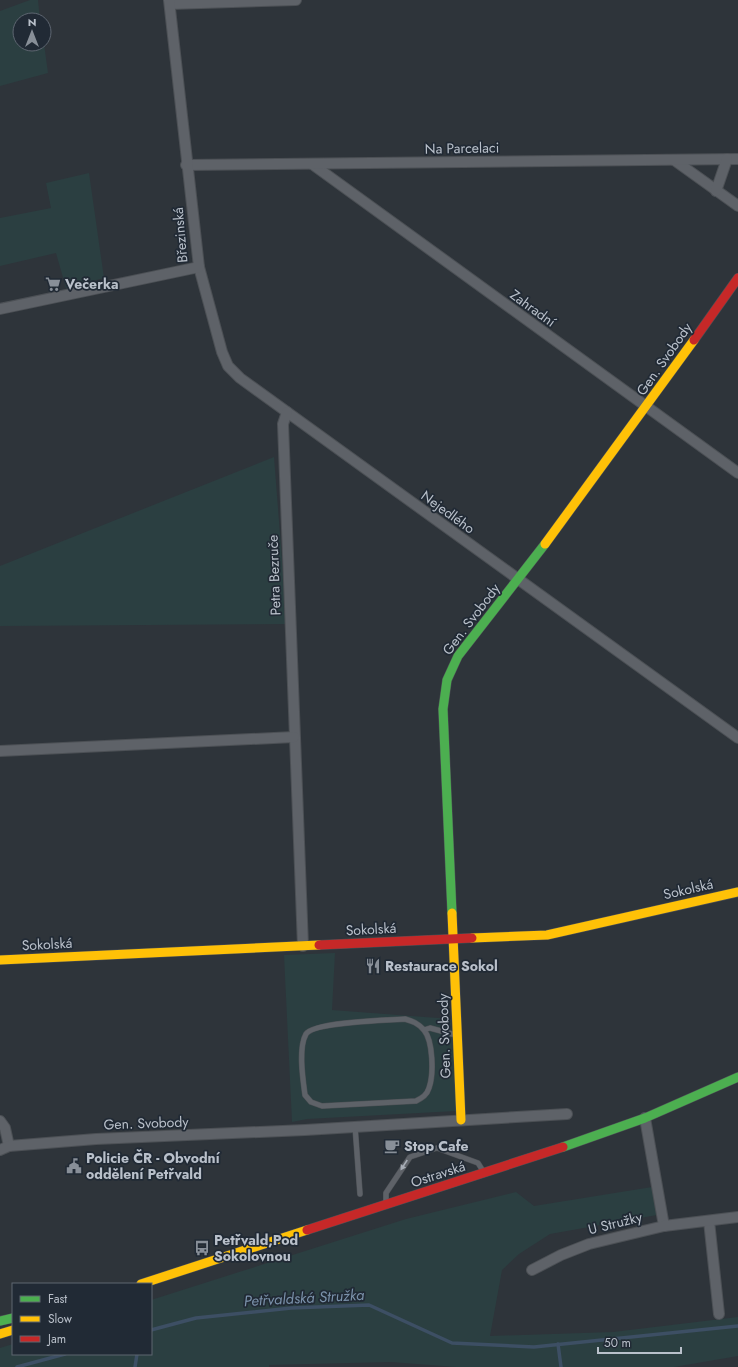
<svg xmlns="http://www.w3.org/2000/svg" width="738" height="1367" viewBox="0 0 738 1367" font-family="Jost,sans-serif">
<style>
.green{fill:#2b3f41}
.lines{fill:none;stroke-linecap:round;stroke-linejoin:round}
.stream{stroke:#3d4f64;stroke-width:3.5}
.lane-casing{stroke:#4c5055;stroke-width:6}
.street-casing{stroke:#4c5055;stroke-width:12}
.fast-casing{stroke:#4c5055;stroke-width:10}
.slow-casing{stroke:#4c5055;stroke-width:10}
.jam-casing{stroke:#4c5055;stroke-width:10}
.lane{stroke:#5e6268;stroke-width:5}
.street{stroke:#5e6268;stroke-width:10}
.fast{stroke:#4caf50;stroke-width:9}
.slow{stroke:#ffc107;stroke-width:9}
.jam{stroke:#c62828;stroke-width:9}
.oneway{fill:#a7adb6}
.labels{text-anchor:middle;stroke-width:3.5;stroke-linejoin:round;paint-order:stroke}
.street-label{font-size:14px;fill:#b9c0ca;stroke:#212a35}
.poi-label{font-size:14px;font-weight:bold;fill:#b9c0ca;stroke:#212a35;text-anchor:start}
.water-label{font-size:15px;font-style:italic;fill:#7b92ab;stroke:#212a35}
</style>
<rect width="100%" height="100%" fill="#2e343a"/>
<!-- green -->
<g class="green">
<polygon points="30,0 38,0 40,20 20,20 20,44 44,44 48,73 0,86 0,11"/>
<polygon points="89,173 104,278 66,288 56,253 0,266 0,218 51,208 46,183"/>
<polygon points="274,457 287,624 0,626 0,566"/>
<polygon points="335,953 332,1010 451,1019 456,1111 307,1119 292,1122 284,955"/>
<polygon points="652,1187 657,1215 550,1234 519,1254 502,1270 490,1336 613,1332 738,1317 738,1356 674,1367 456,1367 391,1362 269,1365 269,1367 0,1367 0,1348 13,1344 13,1354 151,1354 151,1300 406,1219 516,1192 534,1206"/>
</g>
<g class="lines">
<!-- stream -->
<g class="stream">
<polyline points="151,1330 196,1318 291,1308 369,1305 452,1343 534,1347 738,1326"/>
<polyline points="558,1344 561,1367"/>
<polyline points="17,1367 65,1354"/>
<polyline points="135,1367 137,1354"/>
</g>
<!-- lane casing -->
<g class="lane-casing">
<g id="lane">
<path d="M 405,1019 C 412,1021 418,1023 424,1030 C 433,1041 434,1074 429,1088 C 427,1095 422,1098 416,1101 L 322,1106 L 311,1102 L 305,1095 C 303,1080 298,1048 306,1034 C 313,1022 388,1020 405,1019 Z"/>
<polyline points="424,1030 430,1028 456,1035"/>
<polyline points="355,1126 360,1194"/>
<polyline points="386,1204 386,1193 410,1157 437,1148 478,1163 483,1171"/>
</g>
</g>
<!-- street casing -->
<g class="street-casing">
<g id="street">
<polyline points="170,4 296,0"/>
<polyline points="674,160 738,206"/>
<polyline points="312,164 738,473"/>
<polyline points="186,165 738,159"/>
<polyline points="716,191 727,159"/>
<polyline points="199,267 222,352 228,366 240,378 738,738"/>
<polyline points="0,309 199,267 169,0"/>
<polyline points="287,412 283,424 303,946"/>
<polyline points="0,751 294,737"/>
<polyline points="645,1118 664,1226"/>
<polyline points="0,1121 5,1128 9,1146"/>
<polyline points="0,1150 9,1146 96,1139 305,1130 567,1114"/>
<polyline points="709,1221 719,1314"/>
<polyline points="532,1270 561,1255 589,1244 664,1226 738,1217"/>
</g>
</g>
<!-- fast casing -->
<g class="fast-casing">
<g id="fast">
<polyline points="452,913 443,709 447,680 458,656 545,544"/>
<polyline points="563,1147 645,1118 738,1077"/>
<polyline points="0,1321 13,1318"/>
</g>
</g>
<!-- slow casing -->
<g class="slow-casing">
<g id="slow">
<polyline points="545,544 694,340"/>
<polyline points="452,913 461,1120"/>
<polyline points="472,938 547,935 738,892"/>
<polyline points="0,960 319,945"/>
<polyline points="141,1284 307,1230"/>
<polyline points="0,1334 13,1330"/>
</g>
</g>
<!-- jam casing -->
<g class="jam-casing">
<g id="jam">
<polyline points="694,340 738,278"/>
<polyline points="319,945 472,938"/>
<polyline points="307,1230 563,1147"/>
</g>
</g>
<!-- lane -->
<use href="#lane" class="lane"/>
<!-- street -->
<use href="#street" class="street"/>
<!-- fast -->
<use href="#fast" class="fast"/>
<!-- slow -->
<use href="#slow" class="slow"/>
<!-- jam -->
<use href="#jam" class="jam"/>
</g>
<!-- one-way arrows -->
<defs><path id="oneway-solid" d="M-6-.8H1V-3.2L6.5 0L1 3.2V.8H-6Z"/></defs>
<use class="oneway" href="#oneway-solid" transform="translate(404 1165) rotate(123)"/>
<!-- icons -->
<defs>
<g id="supermarket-bare" transform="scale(1.2)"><path d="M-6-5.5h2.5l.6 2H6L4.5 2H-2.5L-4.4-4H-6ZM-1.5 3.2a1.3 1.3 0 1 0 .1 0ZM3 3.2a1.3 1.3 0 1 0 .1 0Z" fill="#888f98" stroke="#212a35" stroke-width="2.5" paint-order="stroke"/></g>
<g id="restaurant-bare" transform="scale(1.2)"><path d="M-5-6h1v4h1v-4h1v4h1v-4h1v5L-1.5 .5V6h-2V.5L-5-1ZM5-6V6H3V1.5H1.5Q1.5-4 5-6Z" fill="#888f98" stroke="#212a35" stroke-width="2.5" paint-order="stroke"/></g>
<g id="cafe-bare" transform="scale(1.2)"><path d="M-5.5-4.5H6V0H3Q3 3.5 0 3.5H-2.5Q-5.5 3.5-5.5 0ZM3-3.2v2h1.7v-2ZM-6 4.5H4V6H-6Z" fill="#888f98" stroke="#212a35" stroke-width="2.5" paint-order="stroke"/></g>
<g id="civic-bare" transform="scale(1.2)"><path d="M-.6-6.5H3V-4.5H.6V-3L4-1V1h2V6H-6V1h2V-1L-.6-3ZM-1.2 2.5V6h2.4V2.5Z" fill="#888f98" stroke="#212a35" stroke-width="2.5" paint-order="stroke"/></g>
<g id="bus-bare" transform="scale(1.2)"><path d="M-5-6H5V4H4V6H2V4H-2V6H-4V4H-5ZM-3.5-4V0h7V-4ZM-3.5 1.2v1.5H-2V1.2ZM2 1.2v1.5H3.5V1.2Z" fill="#888f98" stroke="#212a35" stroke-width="2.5" paint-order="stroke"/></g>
</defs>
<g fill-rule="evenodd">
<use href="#supermarket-bare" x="53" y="284"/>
<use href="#restaurant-bare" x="373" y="966"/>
<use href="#cafe-bare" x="392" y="1146"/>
<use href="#civic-bare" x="74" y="1166"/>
<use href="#bus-bare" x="202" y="1248"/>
</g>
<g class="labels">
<!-- street labels -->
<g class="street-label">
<text transform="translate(462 148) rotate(-1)" y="5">Na Parcelaci</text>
<text transform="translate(180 235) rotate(-95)" y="5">Březinská</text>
<text transform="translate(533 308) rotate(36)" y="5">Zahradní</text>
<text transform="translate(664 359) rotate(-55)" y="5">Gen. Svobody</text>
<text transform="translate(448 512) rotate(36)" y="5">Nejedlého</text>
<text transform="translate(274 575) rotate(-92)" y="5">Petra Bezruče</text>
<text transform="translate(471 619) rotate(-53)" y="5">Gen. Svobody</text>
<text transform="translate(688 889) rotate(-13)" y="5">Sokolská</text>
<text transform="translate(371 929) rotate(-3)" y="5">Sokolská</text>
<text transform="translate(47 944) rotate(-3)" y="5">Sokolská</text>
<text transform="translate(444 1036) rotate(-92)" y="5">Gen. Svobody</text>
<text transform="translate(146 1123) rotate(-2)" y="5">Gen. Svobody</text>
<text transform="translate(438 1174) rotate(-18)" y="5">Ostravská</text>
<text transform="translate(615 1223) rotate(-14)" y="5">U Stružky</text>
</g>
<!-- poi labels -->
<g class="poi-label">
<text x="65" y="289">Večerka</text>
<text x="385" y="971">Restaurace Sokol</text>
<text x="404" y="1151">Stop Cafe</text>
<text x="86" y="1163">Policie ČR - Obvodní<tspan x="86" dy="16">oddělení Petřvald</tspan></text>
<text x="214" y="1245">Petřvald,Pod<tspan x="214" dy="16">Sokolovnou</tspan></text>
</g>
<!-- water labels -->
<g class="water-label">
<text transform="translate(304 1298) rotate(-3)" y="5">Petřvaldská Stružka</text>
</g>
</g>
<!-- legend -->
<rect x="12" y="1283" width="140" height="72" fill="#212a35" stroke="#5e6671"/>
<rect x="20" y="1296" width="20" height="6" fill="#4caf50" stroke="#5e6671"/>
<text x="48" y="1303" font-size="12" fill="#b9c0ca">Fast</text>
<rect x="20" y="1316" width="20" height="6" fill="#ffc107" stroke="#5e6671"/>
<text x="48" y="1323" font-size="12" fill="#b9c0ca">Slow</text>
<rect x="20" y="1336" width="20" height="6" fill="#c62828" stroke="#5e6671"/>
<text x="48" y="1343" font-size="12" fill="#b9c0ca">Jam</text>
<!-- north arrow -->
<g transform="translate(32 32)"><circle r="19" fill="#212a35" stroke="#5e6671"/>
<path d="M0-3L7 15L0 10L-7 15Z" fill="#888f98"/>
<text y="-6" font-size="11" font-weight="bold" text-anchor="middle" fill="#b9c0ca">N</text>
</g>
<!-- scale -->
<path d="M598 1347v6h83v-6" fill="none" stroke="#b9c0ca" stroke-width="2"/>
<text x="604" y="1347" font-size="12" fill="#b9c0ca" stroke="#212a35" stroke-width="3" paint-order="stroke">50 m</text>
</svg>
